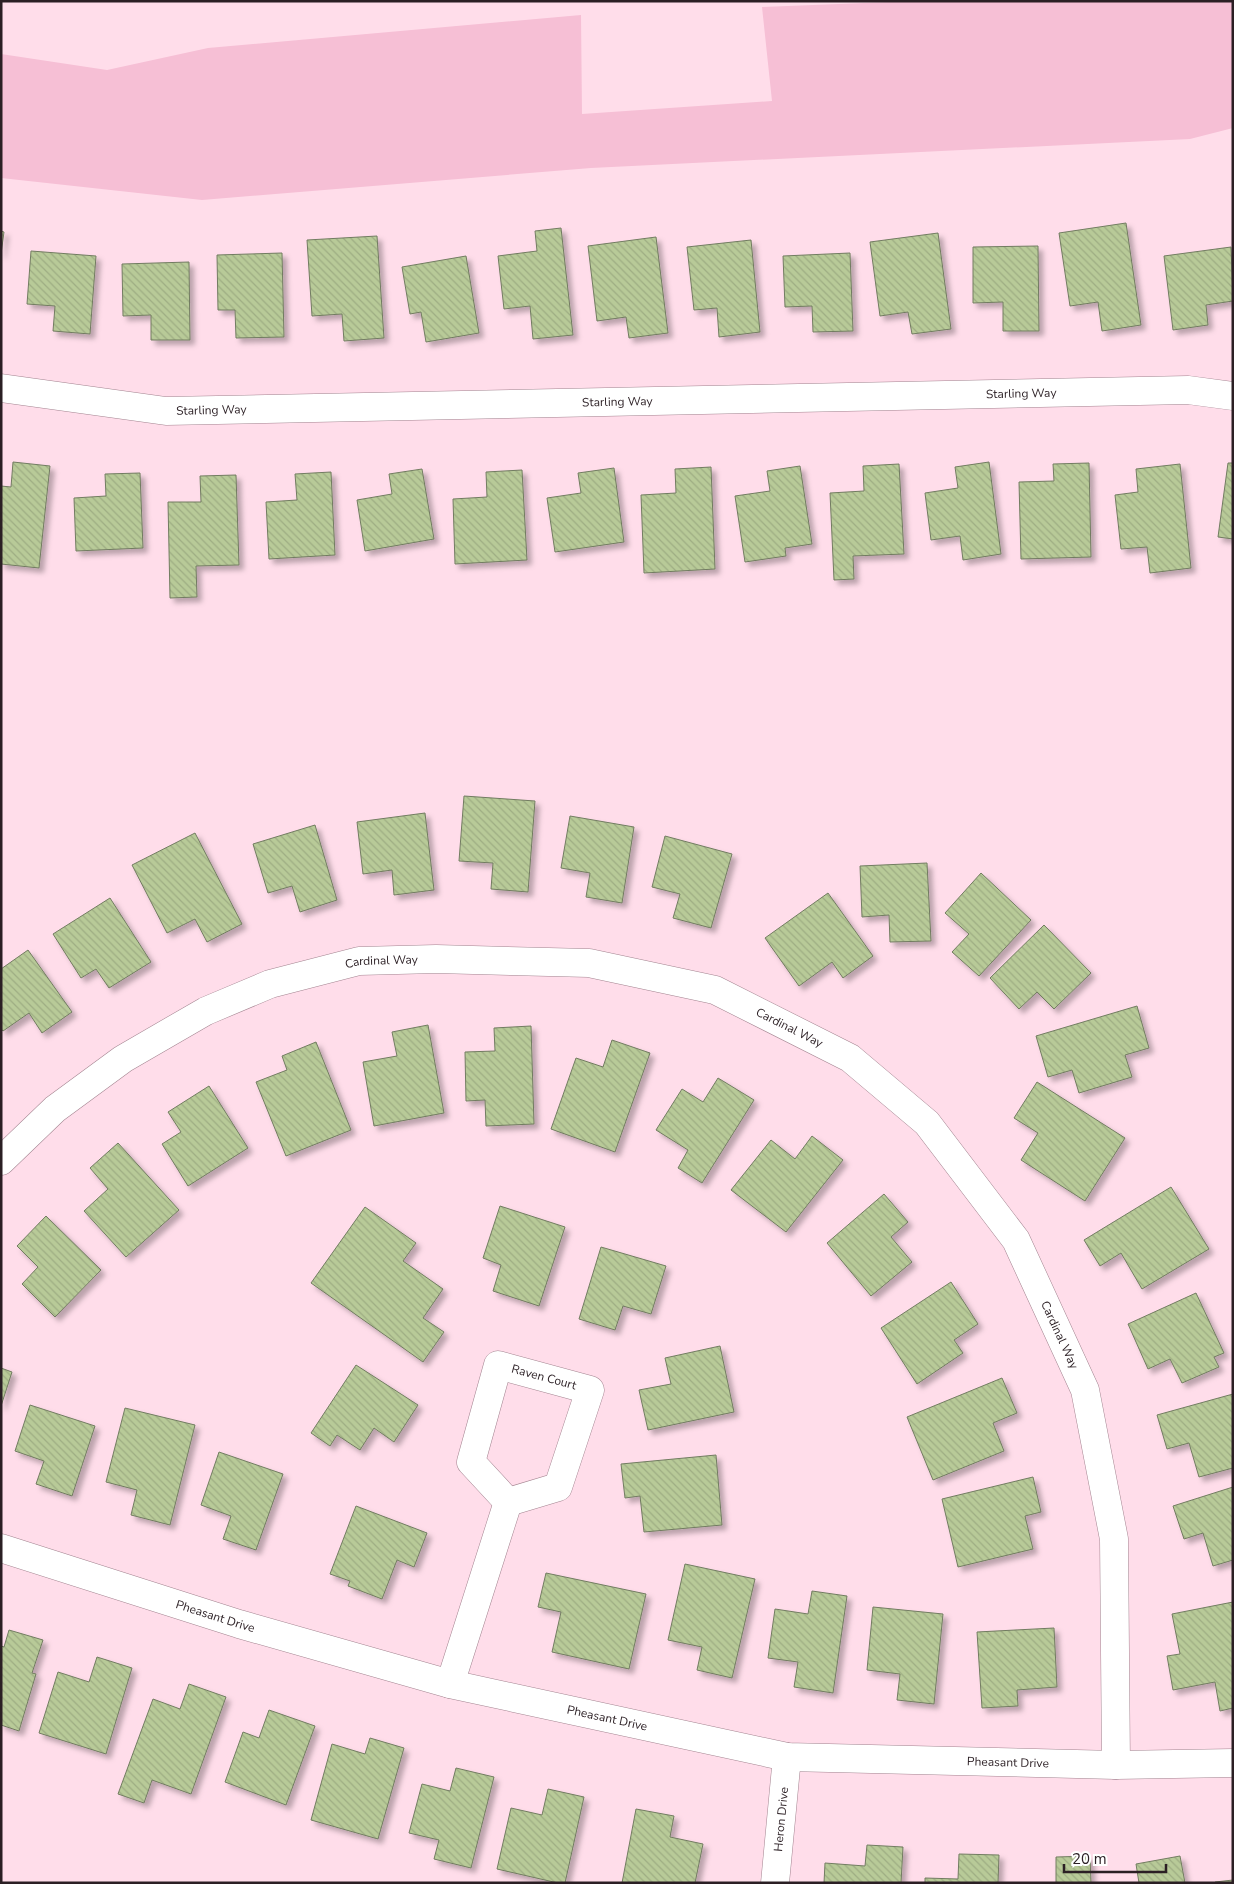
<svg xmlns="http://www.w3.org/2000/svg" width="1234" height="1884" viewBox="0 0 1234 1884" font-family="'Nunito Sans',sans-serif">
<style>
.green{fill:#f6bfd5}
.building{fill:url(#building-back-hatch);stroke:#727c61;filter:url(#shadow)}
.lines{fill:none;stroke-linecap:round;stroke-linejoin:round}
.minor-casing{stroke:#a38490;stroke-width:29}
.minor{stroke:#fff;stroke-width:28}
.labels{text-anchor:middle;stroke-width:4;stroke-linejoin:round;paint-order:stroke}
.street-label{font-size:12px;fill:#2b1f24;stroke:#fff}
</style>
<defs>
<pattern id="building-back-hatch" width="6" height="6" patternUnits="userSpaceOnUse" patternTransform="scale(1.25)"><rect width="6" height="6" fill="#b8ca98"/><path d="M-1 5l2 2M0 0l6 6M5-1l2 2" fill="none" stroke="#9ead83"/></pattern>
<filter id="shadow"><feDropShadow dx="4.5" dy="4.5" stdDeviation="2.5" flood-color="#0004"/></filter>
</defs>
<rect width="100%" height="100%" fill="#ffddea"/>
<!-- green -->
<polygon class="green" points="916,1 1233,1 1233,128 1190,139 591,168 202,200 1,178 1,54 107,70 208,48 581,15 582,114 772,101 762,7"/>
<!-- building -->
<g class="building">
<polygon points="1126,223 1141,325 1102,331 1098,302 1070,306 1059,233"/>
<polygon points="561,228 573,335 533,339 530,306 504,309 498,256 537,251 535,231"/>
<polygon points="1,231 4,232 1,254"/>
<polygon points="938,233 951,329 912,334 908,312 880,316 870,242"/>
<polygon points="377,236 384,338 344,341 342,314 312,316 307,240"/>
<polygon points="656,237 668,333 629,338 626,317 597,321 588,246"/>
<polygon points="751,240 760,332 719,337 717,308 694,310 687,247"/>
<polygon points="1038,246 1039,331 1003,331 1003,302 973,303 973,247"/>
<polygon points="1231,247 1233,301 1206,305 1208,325 1173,330 1164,256"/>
<polygon points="31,251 96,256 90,334 53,331 55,306 27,304"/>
<polygon points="282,253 284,337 236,338 235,310 218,310 217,255"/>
<polygon points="850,253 853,331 813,332 812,306 785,307 783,256"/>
<polygon points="466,256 479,333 426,342 421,312 410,314 402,267"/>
<polygon points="189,262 190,340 151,340 151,315 123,316 122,264"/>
<polygon points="13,462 50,466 39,568 1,564 1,486 11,487"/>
<polygon points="989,462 1001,554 963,560 960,536 931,540 925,493 958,488 955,467"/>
<polygon points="1089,463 1091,557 1021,559 1019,482 1054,481 1053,464"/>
<polygon points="1228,463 1233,463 1233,539 1218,537"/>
<polygon points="899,464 904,554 853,556 854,579 834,580 830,493 864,491 863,466"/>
<polygon points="1180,464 1191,568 1150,573 1147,547 1121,549 1115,495 1138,492 1136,469"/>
<polygon points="800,466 812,544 785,548 786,556 745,562 735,496 770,491 767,471"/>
<polygon points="711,467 715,569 644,573 641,495 676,493 675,469"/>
<polygon points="614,468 624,542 555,552 547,498 581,493 578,473"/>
<polygon points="422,469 434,539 365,551 357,500 392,494 389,474"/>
<polygon points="522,470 527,560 455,564 453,499 487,497 486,472"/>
<polygon points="331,472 335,555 269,559 266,502 297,500 295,474"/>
<polygon points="140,473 143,548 76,551 74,498 106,496 105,474"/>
<polygon points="236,475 239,565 196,566 197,597 170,598 168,502 201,502 200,476"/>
<polygon points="464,796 535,801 528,892 491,889 493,863 459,861"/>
<polygon points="425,813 434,890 394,895 392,870 363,874 357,822"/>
<polygon points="570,816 634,827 622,903 586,897 590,873 561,868"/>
<polygon points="315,825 337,900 300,912 292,886 268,893 253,844"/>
<polygon points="195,833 242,924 207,942 195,919 167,933 132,865"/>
<polygon points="665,836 732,854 711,928 673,918 680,894 652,887"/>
<polygon points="927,863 931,941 890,942 889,915 862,917 860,866"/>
<polygon points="981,873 1031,920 979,976 952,952 969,934 945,913"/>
<polygon points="828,893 873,956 843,978 832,962 799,986 765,938"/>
<polygon points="110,898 151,962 109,988 96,969 81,978 53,934"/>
<polygon points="1044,925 1091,973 1054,1009 1037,992 1019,1009 990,978"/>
<polygon points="28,950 72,1012 42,1033 29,1013 3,1031 1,1029 1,969"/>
<polygon points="1137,1006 1149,1048 1125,1055 1132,1077 1079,1093 1072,1070 1048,1077 1036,1036"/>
<polygon points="428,1025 444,1113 374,1126 363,1062 397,1056 392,1032"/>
<polygon points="531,1026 534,1124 486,1126 485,1100 466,1101 465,1052 495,1051 494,1028"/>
<polygon points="612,1040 650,1053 615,1152 551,1129 576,1058 603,1067"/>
<polygon points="316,1042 351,1130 286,1156 256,1082 287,1070 282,1056"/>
<polygon points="718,1078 754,1100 702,1183 678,1168 688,1150 656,1130 682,1089 703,1102"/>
<polygon points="1037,1082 1125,1138 1085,1201 1021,1160 1038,1133 1014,1118"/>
<polygon points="209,1086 248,1148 188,1186 162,1144 181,1132 168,1112"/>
<polygon points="812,1136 843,1160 786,1232 731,1190 771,1140 795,1159"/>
<polygon points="118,1143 179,1210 126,1257 84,1211 108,1189 90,1168"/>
<polygon points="1171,1187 1209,1249 1142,1289 1121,1253 1100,1266 1084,1240"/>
<polygon points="884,1194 908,1222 891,1237 912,1262 871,1296 827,1243"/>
<polygon points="500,1206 565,1227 539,1306 493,1291 501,1265 483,1258"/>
<polygon points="365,1207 416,1243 403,1261 443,1289 423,1318 444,1332 423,1362 311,1283"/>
<polygon points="46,1216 101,1270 55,1317 22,1284 38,1267 17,1246"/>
<polygon points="601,1247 666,1266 651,1314 623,1306 615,1330 579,1319"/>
<polygon points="951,1282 978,1324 954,1340 963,1353 917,1384 881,1328"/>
<polygon points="1196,1293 1224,1353 1214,1357 1219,1367 1182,1383 1170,1359 1148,1369 1128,1324"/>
<polygon points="720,1346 734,1412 648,1430 639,1390 671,1384 665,1358"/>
<polygon points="356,1365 418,1405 394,1442 374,1428 360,1450 337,1435 330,1446 311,1433"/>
<polygon points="1,1368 12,1372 1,1406"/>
<polygon points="1002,1378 1017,1413 993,1423 1004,1451 933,1480 907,1417"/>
<polygon points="1233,1394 1233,1468 1199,1477 1189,1443 1167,1449 1157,1415"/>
<polygon points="30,1405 95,1426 72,1496 36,1484 44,1461 15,1451"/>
<polygon points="125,1408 195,1425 170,1525 131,1515 137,1490 106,1482"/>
<polygon points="219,1452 283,1474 256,1550 223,1539 231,1516 201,1505"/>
<polygon points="716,1455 722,1525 644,1532 640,1496 625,1498 621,1464"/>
<polygon points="1033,1477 1041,1512 1025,1516 1033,1549 958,1567 942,1499"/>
<polygon points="1233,1487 1233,1560 1213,1566 1203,1533 1184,1539 1173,1506"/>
<polygon points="356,1506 427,1533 414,1567 397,1560 382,1599 348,1586 350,1581 330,1574"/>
<polygon points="685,1564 755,1579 732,1678 697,1670 702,1647 668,1640"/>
<polygon points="546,1573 646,1594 629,1669 552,1652 561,1612 538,1607"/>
<polygon points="812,1591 847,1596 833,1693 794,1687 798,1662 768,1658 775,1609 808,1614"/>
<polygon points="1233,1602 1233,1708 1220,1711 1215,1682 1173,1690 1167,1656 1180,1654 1172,1614"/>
<polygon points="873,1607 943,1614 934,1704 897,1700 900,1674 867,1670"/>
<polygon points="1054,1628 1057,1687 1017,1690 1018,1706 982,1708 977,1632"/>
<polygon points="9,1630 43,1640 32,1673 36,1674 19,1731 1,1725 1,1646 4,1647"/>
<polygon points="97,1657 132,1668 106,1754 39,1733 58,1672 89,1682"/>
<polygon points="189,1684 226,1697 191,1794 152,1780 144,1803 118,1794 153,1699 180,1709"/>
<polygon points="269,1710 315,1726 286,1805 225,1782 243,1732 259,1738"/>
<polygon points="370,1738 404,1748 378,1839 311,1820 332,1744 365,1754"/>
<polygon points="456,1768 494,1777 471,1868 434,1859 439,1840 409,1833 422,1784 450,1791"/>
<polygon points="548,1789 584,1797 565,1883 558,1883 497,1869 511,1808 542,1815"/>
<polygon points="636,1809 674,1816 670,1837 703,1844 695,1883 622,1883"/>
<polygon points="867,1845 903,1847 901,1883 824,1883 825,1863 865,1866"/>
<polygon points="959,1854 999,1855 998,1883 925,1883 925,1878 958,1879"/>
<polygon points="1090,1856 1091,1883 1056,1883 1056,1857"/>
<polygon points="1180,1856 1185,1883 1139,1883 1136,1864"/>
<polygon points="1233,1880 1233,1883 1216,1883 1215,1882"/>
</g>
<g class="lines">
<!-- minor casing -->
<g class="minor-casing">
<g id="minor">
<path id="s1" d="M 1,388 L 166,411 L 1188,390 L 1233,396"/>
<path id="s2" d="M 1,1161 L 55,1109 L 123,1059 L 206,1011 L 270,984 L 359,961 L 436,959 L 589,963 L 715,990 L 850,1058 L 927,1123 L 1016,1240 L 1085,1390 L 1114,1539 L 1116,1765"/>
<polygon points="498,1365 590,1390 558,1487 508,1502 471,1462"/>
<path id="s3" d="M 1,1548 L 239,1624 L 450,1684 L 787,1757 L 1116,1765 L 1233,1763"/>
<polyline points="450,1684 508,1502"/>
<path id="s4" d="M 775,1883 L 787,1757"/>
</g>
</g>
<!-- minor -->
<use href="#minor" class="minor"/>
</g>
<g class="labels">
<!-- street labels -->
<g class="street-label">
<text dy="4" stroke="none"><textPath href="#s1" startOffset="1022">Starling Way</textPath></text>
<text dy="4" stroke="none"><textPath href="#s1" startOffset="618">Starling Way</textPath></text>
<text dy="4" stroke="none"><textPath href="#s1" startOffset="212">Starling Way</textPath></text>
<text dy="4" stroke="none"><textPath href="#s2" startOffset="439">Cardinal Way</textPath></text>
<text dy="4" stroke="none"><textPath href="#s2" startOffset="859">Cardinal Way</textPath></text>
<text dy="4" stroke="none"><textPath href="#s2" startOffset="1279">Cardinal Way</textPath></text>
<text transform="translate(544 1377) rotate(15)" y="4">Raven Court</text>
<text dy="4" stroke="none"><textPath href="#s3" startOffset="225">Pheasant Drive</textPath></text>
<text dy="4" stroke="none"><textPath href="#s3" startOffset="630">Pheasant Drive</textPath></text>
<text dy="4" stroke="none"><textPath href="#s3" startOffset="1035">Pheasant Drive</textPath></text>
<text dy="4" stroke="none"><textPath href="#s4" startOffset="64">Heron Drive</textPath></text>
</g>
</g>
<!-- border -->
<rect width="1234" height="1884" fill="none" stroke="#2b1f24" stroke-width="5"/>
<!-- scale -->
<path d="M1064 1864v8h102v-8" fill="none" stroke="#2b1f24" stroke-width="2.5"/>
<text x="1072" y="1864" font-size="15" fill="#2b1f24" stroke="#ffffff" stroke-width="4" paint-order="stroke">20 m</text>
</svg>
